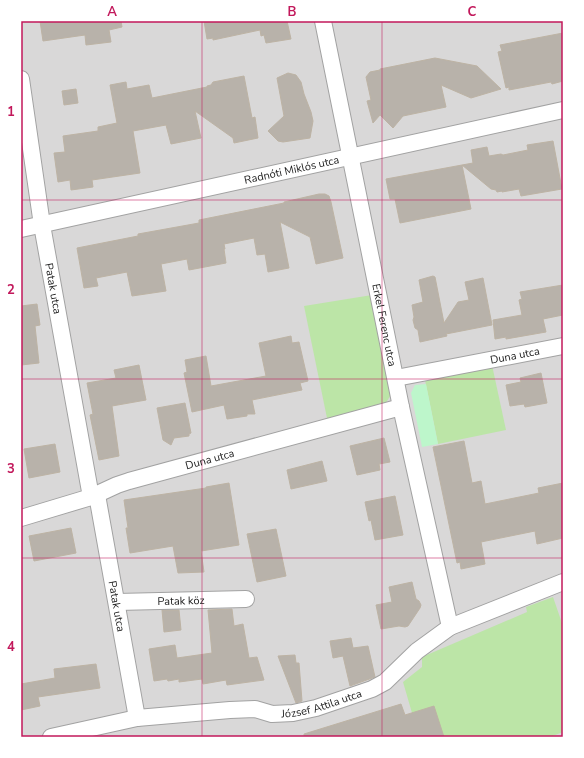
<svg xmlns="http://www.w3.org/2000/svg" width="584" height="758" viewBox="0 0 584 758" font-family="'Nunito Sans',sans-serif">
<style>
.residential{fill:#d9d8d8}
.grass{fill:#bce5a7}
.park{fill:#bdf6cb}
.building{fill:#b8b2aa;stroke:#bdb3a4}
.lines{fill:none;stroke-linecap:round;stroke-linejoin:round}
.street-casing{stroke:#a2a2a2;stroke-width:18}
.street{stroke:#fff;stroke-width:16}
.grid{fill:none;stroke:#c2185b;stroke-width:1;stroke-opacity:0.55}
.labels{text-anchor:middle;stroke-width:3.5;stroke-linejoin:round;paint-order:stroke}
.street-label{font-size:11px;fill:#1b1b1b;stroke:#fff}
.neatline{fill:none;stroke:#c2185b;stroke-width:1.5}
.grid-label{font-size:13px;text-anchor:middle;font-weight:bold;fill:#c2185b}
</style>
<rect width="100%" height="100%" fill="#eceae0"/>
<!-- residential -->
<rect class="residential" x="21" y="21" width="542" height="716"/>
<!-- grass -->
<g class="grass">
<polygon points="372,295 392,393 384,406 328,423 304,306"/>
<polygon points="492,365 506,430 438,444 425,380"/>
<polygon points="553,597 563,626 563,732 550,737 419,737 403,682 422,667 422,657 527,612 526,607"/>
</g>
<!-- park -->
<polygon class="park" points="426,384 438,444 422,447 411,393 415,385"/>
<!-- building -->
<g class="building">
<polygon points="40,21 121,21 122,27 109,30 111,42 86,45 85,35 43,41"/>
<polygon points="204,21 287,21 291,39 266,43 264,35 261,36 260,30 213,40 213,38 207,39"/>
<polygon points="563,33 563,81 552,84 551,82 509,90 509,87 506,88 498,52 502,51 500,45"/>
<polygon points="435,58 477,66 501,89 471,98 441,85 446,107 403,116 393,128 380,115 373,123 367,101 371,100 366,77 370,72 380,70 380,69"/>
<polygon points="288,73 296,75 301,82 304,94 311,112 313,121 310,138 283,142 278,141 268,131 284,116 277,78"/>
<polygon points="244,76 252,118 255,117 258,138 234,143 233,138 195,111 201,138 171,144 166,125 133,131 140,173 92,180 93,187 71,190 70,180 58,182 54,153 65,152 63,136 98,131 98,127 117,123 110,85 126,82 127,89 149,85 152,98 207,87 207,86 211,85 213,82"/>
<polygon points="76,89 78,103 64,105 62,91"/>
<polygon points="553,141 562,189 521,196 519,189 502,192 502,191 497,192 496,190 491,189 462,165 473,163 471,150 487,147 489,156 501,154 503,155 528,150 527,145"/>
<polygon points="462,165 471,209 400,223 395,199 390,199 386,179"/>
<polygon points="319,194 325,194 329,196 331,202 343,258 316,264 310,237 280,222 289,268 268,272 265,254 257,255 254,238 224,244 225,249 224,249 226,263 189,270 187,259 161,264 166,291 132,296 127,272 96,278 98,286 84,288 77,248 138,236 138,234 199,223 199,220 284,203 284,202"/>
<polygon points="433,276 435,277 444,323 458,302 469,300 465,282 483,278 492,325 446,334 447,336 420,342 418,330 415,328 413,320 414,317 412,305 423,302 419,280"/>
<polygon points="563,285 563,315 543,319 546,332 506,339 506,337 495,339 493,320 522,315 519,300 522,299 520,292"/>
<polygon points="37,304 40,325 35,326 39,363 21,365 21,306"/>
<polygon points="291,336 292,343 299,342 308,381 300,383 302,390 252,400 255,414 247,414 247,416 227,419 224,405 192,412 184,373 187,372 185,360 206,356 211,386 266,376 259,343"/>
<polygon points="139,365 146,400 112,406 119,456 99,460 90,415 93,414 87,383 116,378 114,370"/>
<polygon points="541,373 547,403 525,407 524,404 510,406 506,385 521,382 520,378"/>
<polygon points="185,403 191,433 189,434 189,436 174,438 171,445 163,440 157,408"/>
<polygon points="384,438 390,462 379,464 380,470 357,475 350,446"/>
<polygon points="464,441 472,483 481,481 485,504 539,493 538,488 563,483 563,538 537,544 535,531 481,542 485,564 461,569 460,562 457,563 433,447"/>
<polygon points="55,444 60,472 29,478 24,449"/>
<polygon points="322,461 327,481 291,489 287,470"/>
<polygon points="229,483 239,545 201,551 204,572 178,573 173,546 130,553 126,528 128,528 124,500 206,488 206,487"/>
<polygon points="395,496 403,535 375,540 371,520 369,521 365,502"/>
<polygon points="71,528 76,553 34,561 29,536"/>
<polygon points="276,529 286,576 257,582 247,534"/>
<polygon points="412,582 416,599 419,601 421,605 420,608 408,626 405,627 399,626 381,629 376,605 392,602 389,587"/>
<polygon points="232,609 234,626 243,624 249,658 257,657 264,680 227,685 226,680 203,684 202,679 179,682 179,679 168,681 167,679 154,681 149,649 175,645 177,658 212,653 208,610"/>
<polygon points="162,610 179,610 181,630 164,632"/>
<polygon points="351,638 353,648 368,646 375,677 350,686 343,656 333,658 330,641"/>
<polygon points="295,655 296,663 299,663 302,701 296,703 278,656"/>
<polygon points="96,664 100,688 38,697 40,706 21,710 21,684 55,678 54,669"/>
<polygon points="401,704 405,715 434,706 444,737 304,737 304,734"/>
</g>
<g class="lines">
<!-- street casing -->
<g class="street-casing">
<g id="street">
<path id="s1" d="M 323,21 L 401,407 L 450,627"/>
<path id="s2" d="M 21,79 L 42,225 L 91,497"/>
<path id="s3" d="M 21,229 L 563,110"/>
<path id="s4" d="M 396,378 L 563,346"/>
<path id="s5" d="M 97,495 L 137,718"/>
<path id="s6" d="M 21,518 L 91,497 L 117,485 L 129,481 L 401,407"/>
<path id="s7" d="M 117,602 L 246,599"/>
<path id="s8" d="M 51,737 L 137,718 L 230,710 L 255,709 L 272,714 L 293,713 L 316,708 L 372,689 L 385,682 L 417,651 L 450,627 L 563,582"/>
</g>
</g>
<!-- street -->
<use href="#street" class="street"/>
</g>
<!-- grid -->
<path class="grid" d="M 202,21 L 202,737M 382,21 L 382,737M 21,200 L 563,200M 21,379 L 563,379M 21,558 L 563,558"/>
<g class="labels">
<!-- street labels -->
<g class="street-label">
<text dy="4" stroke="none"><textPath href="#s3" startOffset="277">Radnóti Miklós utca</textPath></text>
<text dy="4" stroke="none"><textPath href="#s2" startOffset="212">Patak utca</textPath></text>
<text dy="4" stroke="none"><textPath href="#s1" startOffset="310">Erkel Ferenc utca</textPath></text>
<text dy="4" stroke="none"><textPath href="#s4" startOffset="121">Duna utca</textPath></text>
<text dy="4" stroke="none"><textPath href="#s6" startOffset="198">Duna utca</textPath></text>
<text dy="4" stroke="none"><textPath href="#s7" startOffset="64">Patak köz</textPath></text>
<text dy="4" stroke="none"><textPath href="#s5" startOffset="113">Patak utca</textPath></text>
<text dy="4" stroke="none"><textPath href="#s8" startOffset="275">József Attila utca</textPath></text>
</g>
</g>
<!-- border -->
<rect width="584" height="758" fill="none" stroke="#ffffff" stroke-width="44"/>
<rect x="22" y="22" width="540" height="714" class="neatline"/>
<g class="grid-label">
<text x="112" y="16">A</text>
<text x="292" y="16">B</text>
<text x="472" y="16">C</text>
<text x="11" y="116">1</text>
<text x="11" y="294">2</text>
<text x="11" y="473">3</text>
<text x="11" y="651">4</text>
</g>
</svg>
